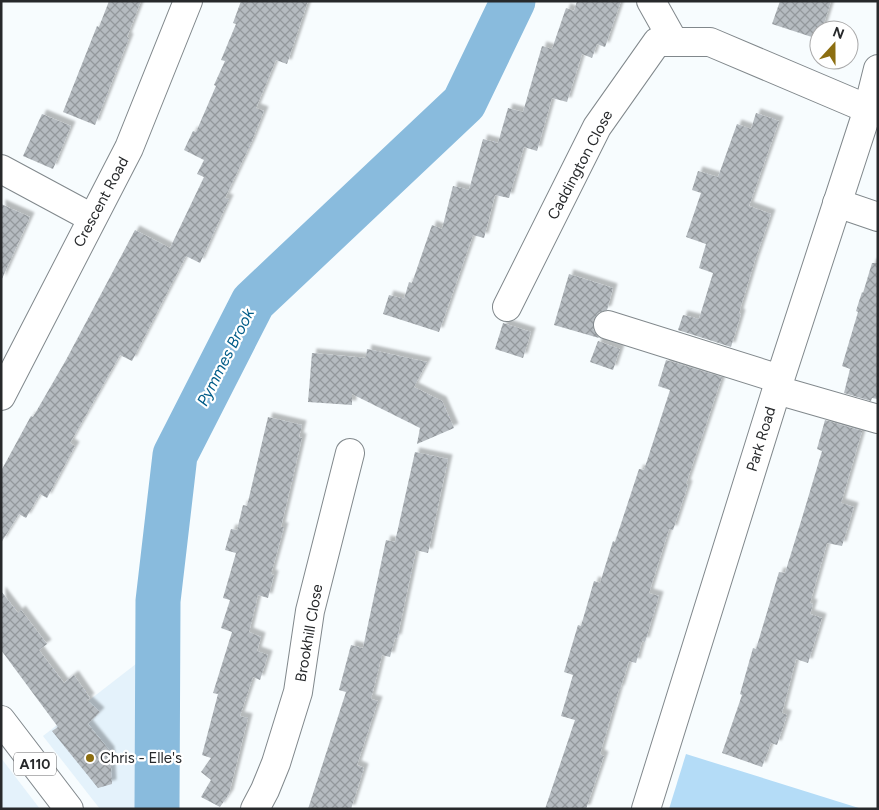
<svg xmlns="http://www.w3.org/2000/svg" width="879" height="810" viewBox="0 0 879 810" font-family="Figtree,sans-serif">
<style>
.built{fill:#e4f2fb}
.park{fill:#b4dcf7}
.lines{fill:none;stroke-linecap:round;stroke-linejoin:round}
.river{stroke:#89bbdd;stroke-width:45}
.building{fill:url(#building-cross-hatch);filter:url(#shadow)}
.minor-casing{stroke:#81888c;stroke-width:30}
.major-casing{stroke:#81888c;stroke-width:30}
.minor{stroke:#fff;stroke-width:28}
.major{stroke:#fff;stroke-width:28}
.poi-dot{fill:#8c6e11;stroke:#fff;stroke-width:2}
.labels{text-anchor:middle;stroke-width:4.5;stroke-linejoin:round;paint-order:stroke}
.shield{fill:#fff;stroke:#68696b;stroke-width:1}
.shield-label{font-size:14px;font-weight:bold;fill:#27292b}
.street-label{font-size:15px;fill:#27292b;stroke:#fff}
.poi-label{font-size:15px;fill:#27292b;stroke:#fff;text-anchor:start}
.water-label{font-size:16px;font-style:italic;fill:#005c88;stroke:#fff}
</style>
<defs>
<pattern id="building-cross-hatch" width="8" height="8" patternUnits="userSpaceOnUse" patternTransform="scale(1.25)"><rect width="8" height="8" fill="#b5bbc0"/><path d="M0 0l8 8M0 8l8-8" fill="none" stroke="#93989c"/></pattern>
<filter id="shadow"><feDropShadow dx="4.5" dy="-4.5" stdDeviation="1" flood-color="#0004"/></filter>
</defs>
<rect width="100%" height="100%" fill="#f7fcfe"/>
<!-- built -->
<g class="built">
<polygon points="154,650 164,809 100,809 43,736"/>
<polygon points="1,758 40,809 1,809"/>
</g>
<!-- park -->
<polygon class="park" points="686,754 862,809 669,809"/>
<g class="lines">
<!-- river -->
<polyline class="river" points="157,809 158,601 175,455 253,302 464,103 513,1"/>
</g>
<!-- building -->
<g class="building">
<polygon points="109,1 141,1 127,37 129,38 95,125 63,112 97,26 99,27"/>
<polygon points="241,1 308,1 287,64 276,60 256,108 264,111 251,143 225,198 229,199 200,263 186,256 132,361 120,355 70,443 75,446 47,498 40,494 26,518 19,514 1,543 1,471 31,416 33,417 66,360 135,230 170,248 204,177 197,174 204,160 184,150 193,131 196,132 216,86 214,85 225,61 221,60 236,24 233,23"/>
<polygon points="577,1 621,1 605,47 597,44 592,58 582,54 567,102 552,98 537,151 524,147 509,198 495,195 484,238 473,235 439,332 383,314 389,295 404,299 409,282 412,283 432,225 442,229 453,186 469,190 483,139 498,143 508,108 523,112 542,46 552,49 566,8 574,11"/>
<polygon points="780,1 831,1 822,30 819,30 818,39 772,24"/>
<polygon points="756,113 779,121 749,206 771,214 755,260 739,313 741,314 731,347 678,330 683,315 699,319 713,273 699,268 706,244 686,237 701,193 692,190 698,171 718,177 737,124 751,129"/>
<polygon points="42,114 71,126 53,169 23,156"/>
<polygon points="1,204 30,217 1,281"/>
<polygon points="872,263 878,263 878,399 872,398 871,401 844,393 850,369 842,366 858,312 856,311 862,292 863,293"/>
<polygon points="569,274 613,288 607,310 598,313 593,321 593,329 599,338 554,325"/>
<polygon points="503,323 531,332 523,358 495,349"/>
<polygon points="598,341 620,349 613,370 590,362"/>
<polygon points="367,349 427,362 414,387 442,401 454,428 417,444 420,428 352,394 352,405 308,402 312,353 366,358"/>
<polygon points="666,360 722,377 686,484 688,485 673,530 669,529 649,593 659,596 645,642 642,641 636,663 629,661 620,690 619,689 600,754 604,756 586,809 545,809 575,720 561,716 573,675 564,672 578,625 581,626 594,581 600,583 613,541 615,542 639,469 644,470 670,390 658,386"/>
<polygon points="268,417 302,425 299,437 302,438 281,527 284,527 271,574 274,575 268,598 258,595 249,632 261,637 257,651 268,655 260,680 253,677 240,716 248,718 229,794 220,807 201,797 211,780 201,772 211,758 202,755 218,694 213,693 232,632 221,628 230,600 223,598 236,553 225,550 231,529 237,530 243,505 247,506"/>
<polygon points="825,420 862,431 841,503 854,507 842,546 827,543 810,603 813,604 810,614 822,618 808,663 796,659 782,713 787,715 777,745 771,743 762,767 722,753 742,695 740,694 753,648 756,649 779,572 785,573 802,518 822,451 817,449"/>
<polygon points="415,452 448,459 428,553 416,550 397,639 395,638 390,657 382,655 371,699 378,701 357,765 364,768 351,809 308,809 346,692 339,690 351,645 363,648 386,540 395,542"/>
<polygon points="1,591 18,613 21,610 47,644 39,650 64,683 74,675 90,698 87,700 100,712 88,724 110,751 112,784 98,788 52,731 58,727 1,650"/>
</g>
<g class="lines">
<!-- minor casing -->
<g class="minor-casing">
<g id="minor">
<polyline points="651,1 674,42"/>
<polyline points="1,169 92,218"/>
<polyline points="837,203 878,217"/>
<polyline points="507,307 597,127 657,42 710,42 868,109"/>
<polyline points="608,325 780,379"/>
<polyline points="777,390 878,419"/>
<polyline points="1,396 129,148 188,1"/>
<polyline points="255,809 265,790 276,763 298,692 310,611 350,453"/>
<polyline points="646,809 780,379 868,109 878,69"/>
</g>
</g>
<!-- major casing -->
<g class="major-casing">
<polyline id="major" points="1,720 69,809"/>
</g>
<!-- minor -->
<use href="#minor" class="minor"/>
<!-- major -->
<use href="#major" class="major"/>
</g>
<!-- markers -->
<circle class="poi-dot" cx="90" cy="758" r="5"/>
<g class="labels">
<!-- shield labels -->
<rect class="shield" x="14" y="752.5" width="42" height="23" rx="4"/>
<g class="shield-label">
<text x="35" y="769">A110</text>
</g>
<!-- street labels -->
<g class="street-label">
<text transform="translate(580 165) rotate(-62)" y="5">Caddington Close</text>
<text transform="translate(101 202) rotate(-62)" y="5">Crescent Road</text>
<text transform="translate(761 439) rotate(-73)" y="5">Park Road</text>
<text transform="translate(309 633) rotate(-80)" y="5">Brookhill Close</text>
</g>
<!-- poi labels -->
<g class="poi-label">
<text x="100" y="763">Chris - Elle's</text>
</g>
<!-- water labels -->
<g class="water-label">
<text transform="translate(225 357) rotate(-63)" y="6">Pymmes Brook</text>
</g>
</g>
<!-- border -->
<rect width="879" height="810" fill="none" stroke="#27292b" stroke-width="5"/>
<!-- north arrow -->
<g transform="translate(834 45) rotate(21)"><circle r="24" fill="#ffffff" stroke="#a9a9aa"/>
<path d="M0-4L9 19L0 12L-9 19Z" fill="#8c6e11"/>
<text y="-8" font-size="14" font-weight="bold" text-anchor="middle" fill="#27292b">N</text>
</g>
</svg>
